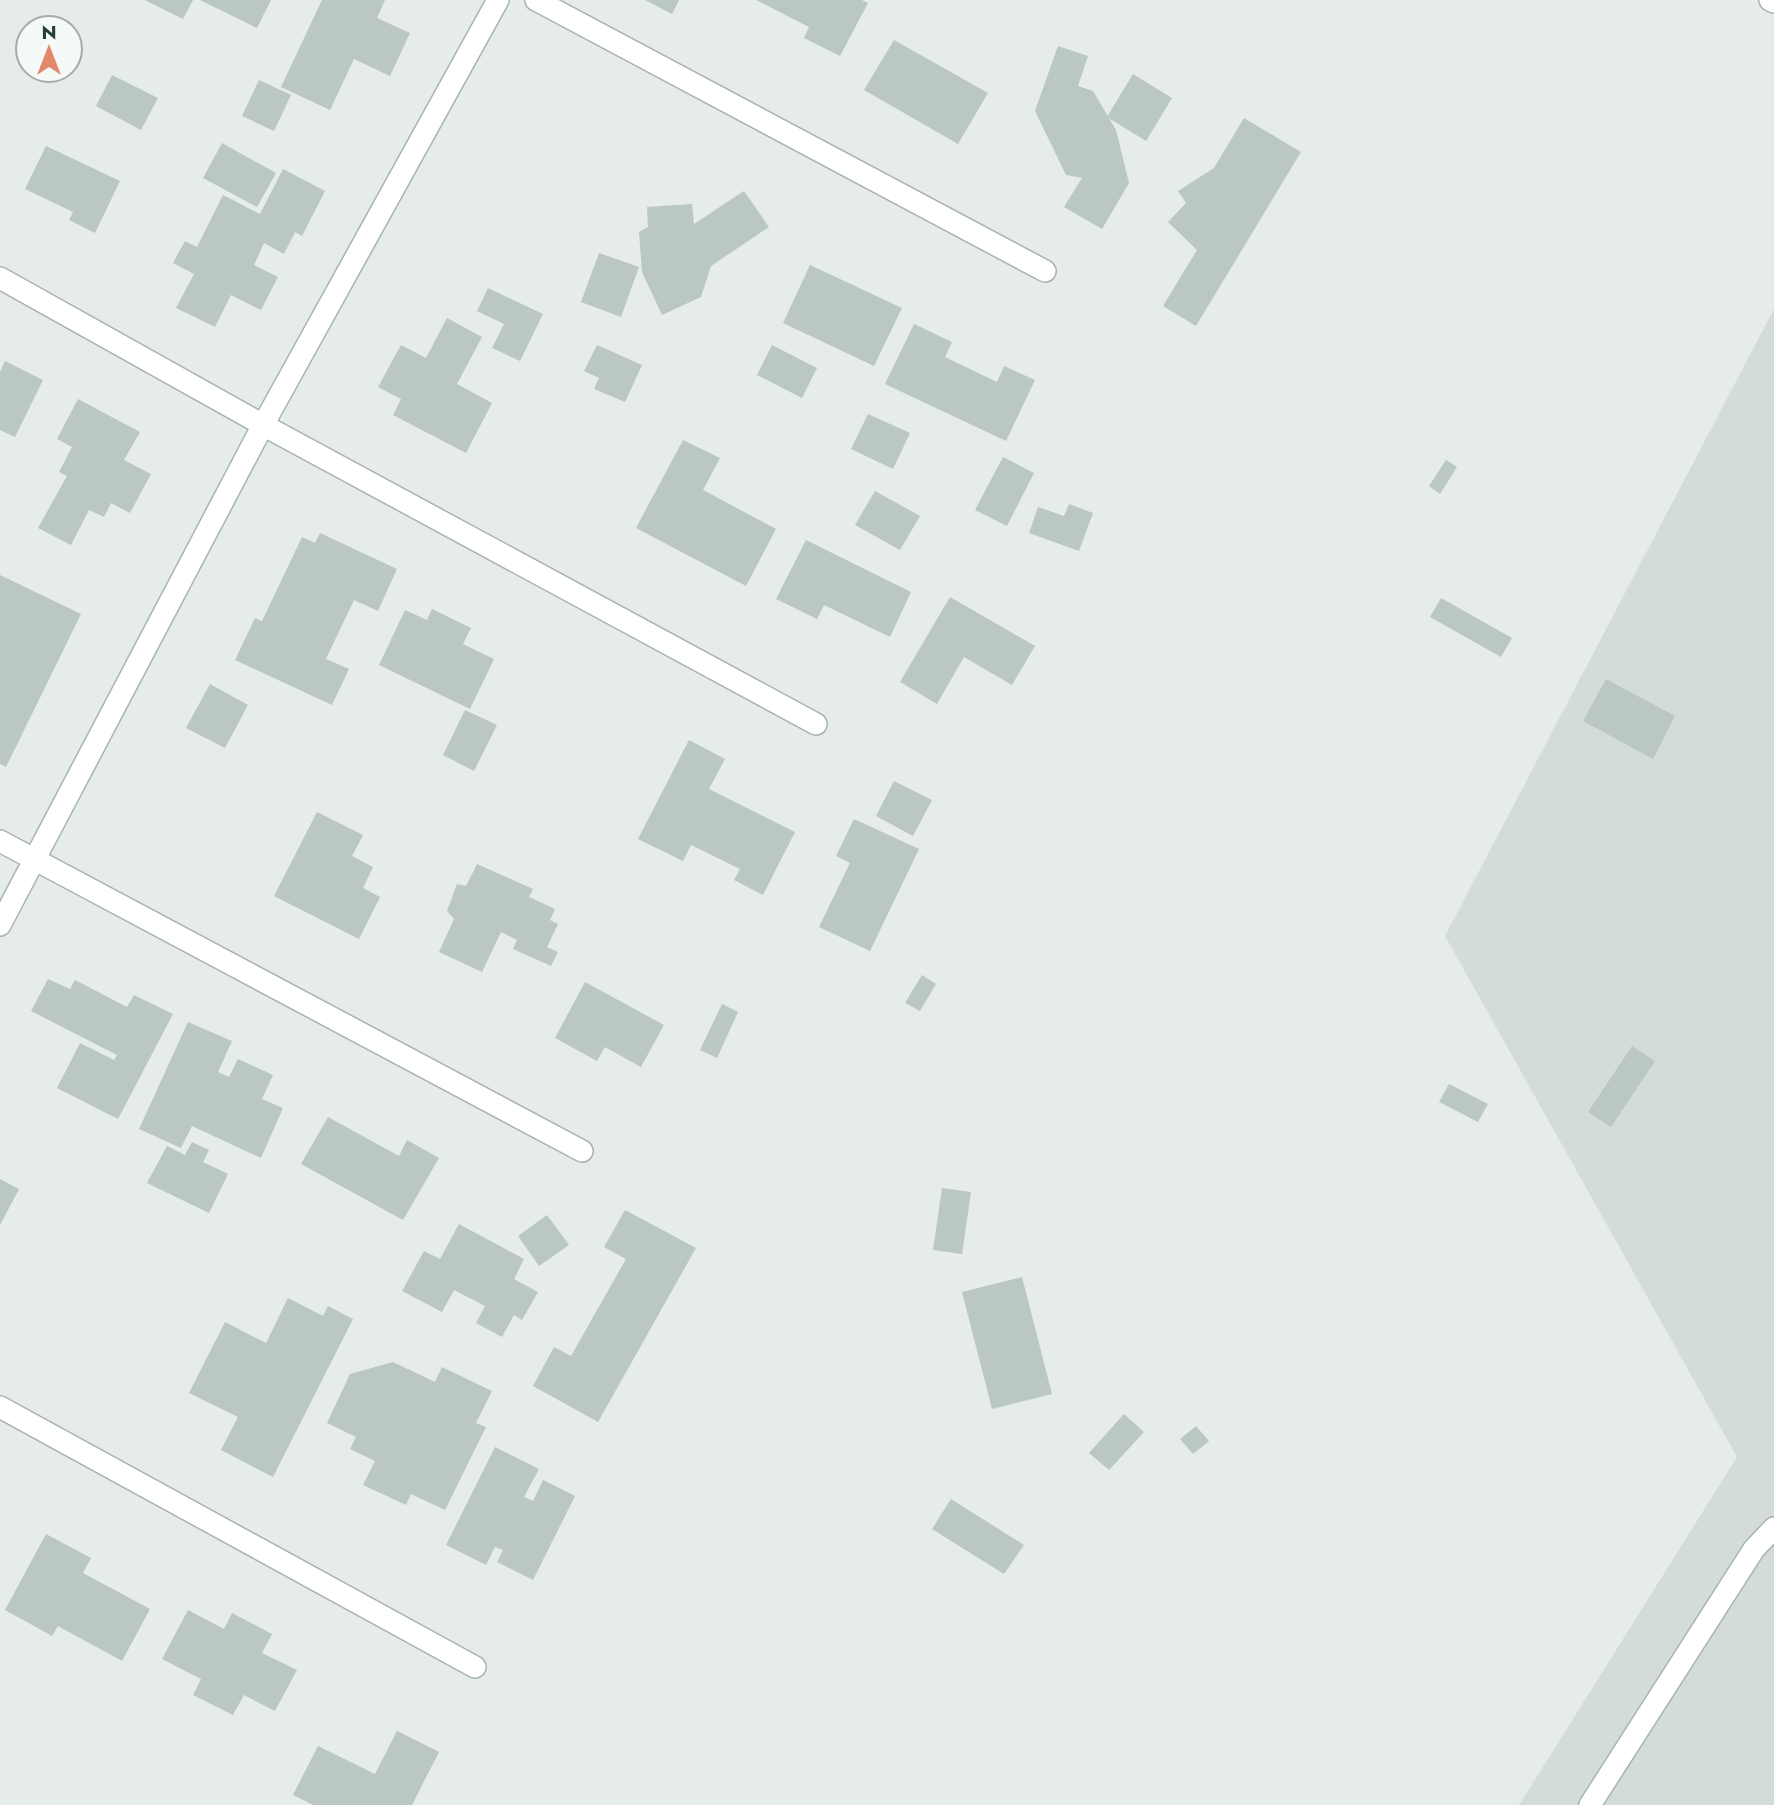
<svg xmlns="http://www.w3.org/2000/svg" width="1774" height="1805" viewBox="0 0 1774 1805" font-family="Jost,sans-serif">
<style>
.built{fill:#d3dcd8}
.building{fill:#bac7c2}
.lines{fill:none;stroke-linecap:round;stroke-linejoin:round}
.minor-casing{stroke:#a8b4b0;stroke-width:24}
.minor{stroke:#fff;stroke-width:21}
</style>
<rect width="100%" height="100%" fill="#e5ece9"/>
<!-- built -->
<polygon class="built" points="1774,309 1774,1805 1519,1805 1737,1457 1445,936"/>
<!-- building -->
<g class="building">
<polygon points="145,0 193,0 183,19"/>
<polygon points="200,0 271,0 257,28"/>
<polygon points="322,0 385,0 377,18 410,33 390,76 354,59 330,110 281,87"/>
<polygon points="645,0 679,0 672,14"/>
<polygon points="756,0 862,0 868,3 840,56 804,38 809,27"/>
<polygon points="894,40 988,93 958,144 864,90"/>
<polygon points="1058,46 1088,56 1078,86 1093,91 1116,130 1129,183 1102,229 1064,207 1082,178 1066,175 1035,111"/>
<polygon points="1133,74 1172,98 1146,141 1107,117"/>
<polygon points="112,75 158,98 141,130 96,106"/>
<polygon points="259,80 291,95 274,131 242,116"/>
<polygon points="1244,118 1301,152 1196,326 1163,306 1197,250 1168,222 1186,203 1178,191 1214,168"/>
<polygon points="222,143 276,173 257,207 203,178"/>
<polygon points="46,146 120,181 95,233 69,220 73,212 25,189"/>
<polygon points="283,169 325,191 302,236 295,232 284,254 264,243 254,265 278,277 261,310 231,295 215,327 176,308 194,274 173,263 185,241 197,247 223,195 260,214"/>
<polygon points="744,191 769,227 711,266 701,297 662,315 642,272 639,232 648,227 647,207 692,204 694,224"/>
<polygon points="599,253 639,267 621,317 581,302"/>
<polygon points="810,265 902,308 874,366 783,323"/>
<polygon points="488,288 543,314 520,361 492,348 504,324 477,311"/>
<polygon points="447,318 482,337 457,384 492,403 466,453 393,415 401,399 378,387 401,345 426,358"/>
<polygon points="914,324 952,342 945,357 997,382 1004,366 1035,380 1006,441 885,384"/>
<polygon points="597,345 642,365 625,402 594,389 599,378 584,371"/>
<polygon points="772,345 817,368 802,398 757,375"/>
<polygon points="5,361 43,380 15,437 0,430 0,372"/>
<polygon points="78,399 140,432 124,460 151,474 130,513 111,503 104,517 89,510 71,545 38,528 67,476 59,472 72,447 57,439"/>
<polygon points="868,414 910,433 893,469 851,449"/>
<polygon points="683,440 720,458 703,490 776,529 746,586 636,528"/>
<polygon points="1003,457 1034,473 1007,526 975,510"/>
<polygon points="1446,460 1457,467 1440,494 1429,486"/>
<polygon points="875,491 920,516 900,550 855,525"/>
<polygon points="1069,504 1093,513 1079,551 1029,533 1038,507 1064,516"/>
<polygon points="320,533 397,569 378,611 354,600 326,659 349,669 332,705 235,660 255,618 262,621 302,537 315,543"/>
<polygon points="806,540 911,592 890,637 824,605 817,619 776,599"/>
<polygon points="0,575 81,614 6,767 0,764"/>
<polygon points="950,597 1035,646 1012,685 964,657 937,704 900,682"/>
<polygon points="1441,598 1512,638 1501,657 1430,617"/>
<polygon points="432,609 471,628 463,644 494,659 470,709 379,665 405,610 427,620"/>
<polygon points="1606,679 1675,716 1653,759 1583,721"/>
<polygon points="210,684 248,705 225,748 186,728"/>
<polygon points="465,710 497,725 474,771 443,755"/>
<polygon points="689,740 725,759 709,789 795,832 763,895 734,880 740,869 691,845 683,861 638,839"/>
<polygon points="894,781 932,800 913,836 876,816"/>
<polygon points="317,812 363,835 352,856 373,867 363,888 380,897 359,939 274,896"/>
<polygon points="854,819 919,849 870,951 819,927 850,863 836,856"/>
<polygon points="477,864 533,889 529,897 555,909 550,920 558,924 547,947 558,952 551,966 513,949 517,940 501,932 482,972 439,952 454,919 447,911 457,884 466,886"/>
<polygon points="922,975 936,984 920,1011 905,1003"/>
<polygon points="48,979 70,989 75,980 127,1007 134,995 173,1014 118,1119 57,1088 80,1043 114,1060 117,1055 31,1011"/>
<polygon points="585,982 664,1025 641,1067 605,1047 597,1061 555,1038"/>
<polygon points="722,1004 738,1012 717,1058 700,1050"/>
<polygon points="188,1022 232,1041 218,1072 229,1077 238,1059 273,1075 262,1099 283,1108 261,1158 192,1126 181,1148 139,1129"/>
<polygon points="1632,1046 1655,1061 1611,1127 1588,1112"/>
<polygon points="1449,1084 1488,1104 1478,1122 1439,1102"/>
<polygon points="328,1117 399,1156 407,1140 439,1158 403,1220 301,1164"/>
<polygon points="192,1142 209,1150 203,1162 228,1174 209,1213 147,1183 167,1146 185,1155"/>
<polygon points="0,1179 19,1189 0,1225"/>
<polygon points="942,1188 971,1192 962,1254 933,1250"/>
<polygon points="625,1210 696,1248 598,1422 533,1386 554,1347 571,1356 626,1259 604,1247"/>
<polygon points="547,1215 569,1245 539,1266 518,1236"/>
<polygon points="459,1224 524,1259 514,1279 538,1292 522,1320 514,1315 502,1337 476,1323 485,1306 454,1290 442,1312 402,1291 424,1251 440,1259"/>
<polygon points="1022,1277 1052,1394 992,1409 962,1292"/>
<polygon points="288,1298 323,1316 328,1306 353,1319 273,1477 221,1450 238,1417 189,1393 225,1322 266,1343"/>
<polygon points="393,1362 435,1382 442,1367 492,1391 476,1423 486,1427 445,1510 411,1494 406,1505 363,1485 375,1461 350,1449 356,1437 327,1423 350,1374"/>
<polygon points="1124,1414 1144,1432 1109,1470 1089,1453"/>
<polygon points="1196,1426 1209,1441 1193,1454 1180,1439"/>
<polygon points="495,1447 539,1469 524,1497 533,1501 543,1480 575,1496 533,1580 497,1562 503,1550 495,1547 486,1565 446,1545"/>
<polygon points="951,1499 1024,1545 1004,1574 932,1529"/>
<polygon points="46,1534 91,1558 83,1573 150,1609 122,1661 58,1626 52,1636 5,1610"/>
<polygon points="188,1610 224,1629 232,1613 272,1634 262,1653 297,1670 275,1711 244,1695 233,1715 193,1695 201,1679 162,1659"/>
<polygon points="397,1731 439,1752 412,1805 313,1805 293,1795 318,1746 375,1774"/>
</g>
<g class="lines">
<!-- minor casing -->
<g class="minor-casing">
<g id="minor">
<polyline points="536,0 1045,271"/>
<polyline points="1770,0 1774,2"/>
<polyline points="0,278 263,425 816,724"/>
<polyline points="0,841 582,1151"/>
<polyline points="0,925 263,425 498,0"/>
<polyline points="0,1407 475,1667"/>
<polyline points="1590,1805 1754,1549 1774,1528"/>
</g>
</g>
<!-- minor -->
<use href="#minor" class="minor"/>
</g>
<!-- north arrow -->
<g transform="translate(49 49)"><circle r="33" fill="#f5f9f7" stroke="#a2adaa" stroke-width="2"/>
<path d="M0-5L12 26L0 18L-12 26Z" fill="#e4886b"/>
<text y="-10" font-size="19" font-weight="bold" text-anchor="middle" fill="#263c36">N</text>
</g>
</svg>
